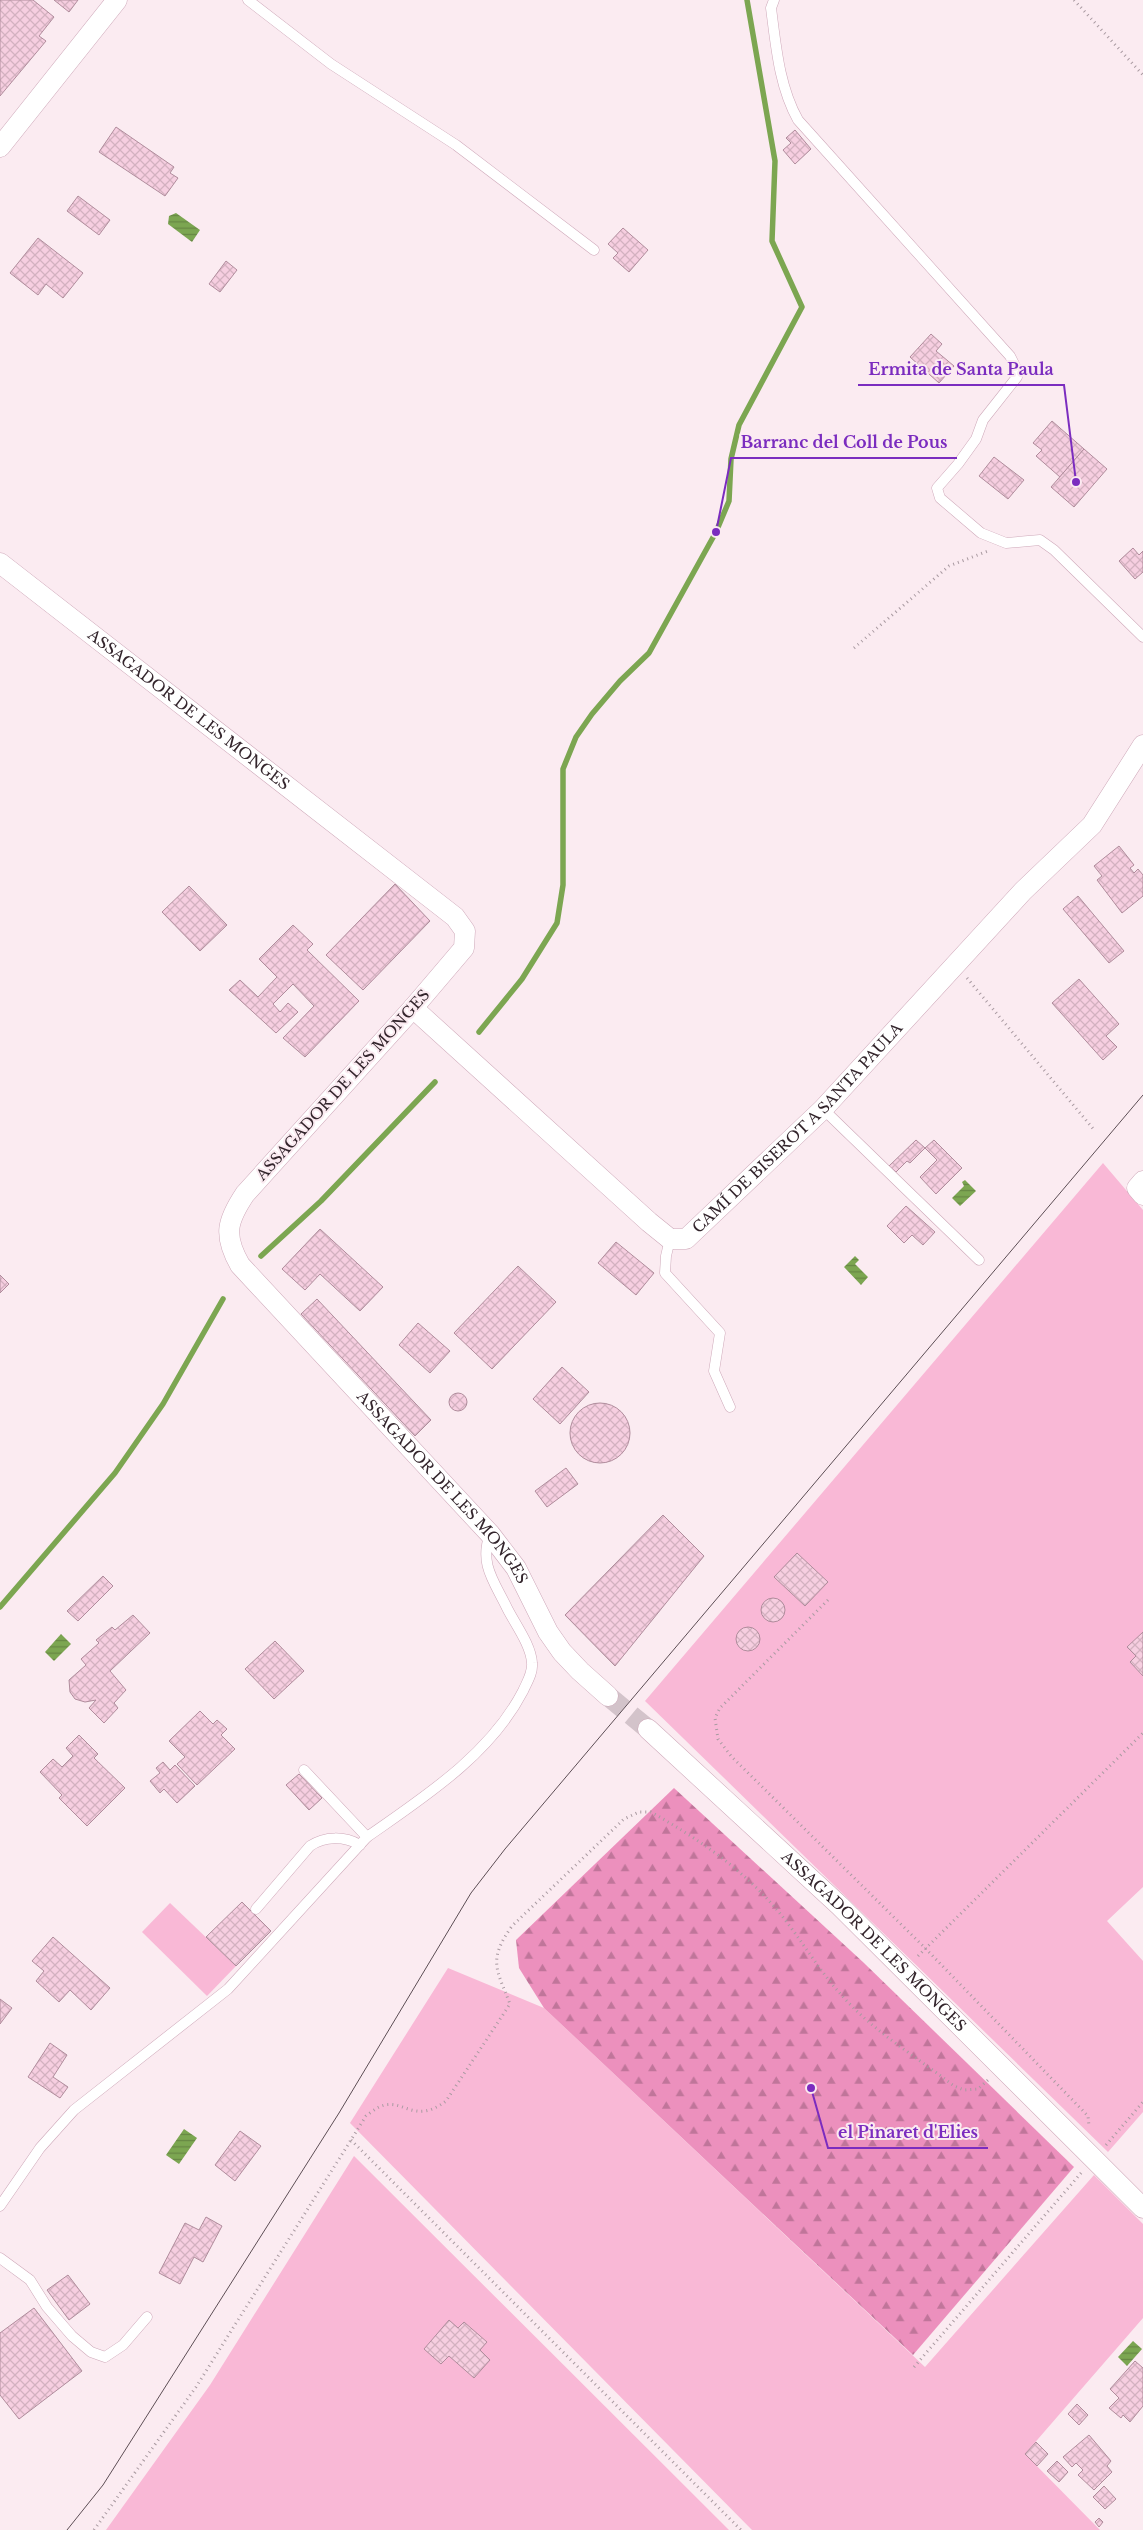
<svg xmlns="http://www.w3.org/2000/svg" width="1143" height="2530" viewBox="0 0 1143 2530" font-family="'Libre Baskerville',serif">
<style>
.green{fill:#f9b8d6}
.forest{fill:url(#forest-firs)}
.water{fill:url(#water-rules)}
.lines{fill:none;stroke-linecap:round;stroke-linejoin:round}
.stream{stroke:#7ca651;stroke-width:5.5}
.building{fill:url(#building-cross-hatch);stroke:#b08c9c}
.street-tunnel{stroke:#d3c3ca;stroke-width:20;stroke-dasharray:20 10;stroke-linecap:butt}
.lane-casing{stroke:#cea8b9;stroke-width:11}
.street-casing{stroke:#cea8b9;stroke-width:21}
.path{stroke:#a99aa1;stroke-width:3;stroke-dasharray:1 4;stroke-linecap:butt}
.lane{stroke:#fff;stroke-width:10}
.street{stroke:#fff;stroke-width:20}
.tram{stroke:#5d4e55;stroke-width:1}
.labels{text-anchor:middle;stroke-width:4;stroke-linejoin:round;paint-order:stroke}
.street-label{font-size:15px;fill:#33252c;stroke:#fbebf1}
.leader{fill:none;stroke:#7b2cbf;stroke-width:2}
.callout-dot{fill:#7b2cbf;stroke:#fbebf1;stroke-width:2}
.callout-label{font-size:16px;text-anchor:middle;font-weight:bold;fill:#7b2cbf;stroke:#fbebf1;stroke-width:4;stroke-linejoin:round;paint-order:stroke}
</style>
<defs>
<pattern id="forest-firs" width="22" height="20" patternUnits="userSpaceOnUse" patternTransform="scale(1.25)"><rect width="22" height="20" fill="#ec90bd"/><path d="M5 1l3.5 6h-7zM16 11l3.5 6h-7z" fill="#c0759a"/></pattern>
<pattern id="water-rules" width="6" height="5" patternUnits="userSpaceOnUse" patternTransform="scale(1.25)"><rect width="6" height="5" fill="#7ca651"/><path d="M0 2.5h6" fill="none" stroke="#668743"/></pattern>
<pattern id="building-cross-hatch" width="8" height="8" patternUnits="userSpaceOnUse" patternTransform="scale(1.25)"><rect width="8" height="8" fill="#f6cee0"/><path d="M0 0l8 8M0 8l8-8" fill="none" stroke="#d3b1c0"/></pattern>
</defs>
<rect width="100%" height="100%" fill="#fbebf1"/>
<!-- green -->
<g class="green">
<polygon points="1103,1163 1143,1210 1143,1887 1107,1921 1143,1961 1143,2112 1108,2152 645,1701"/>
<polygon points="170,1903 236,1966 207,1996 142,1932"/>
<polygon points="448,1968 544,2008 925,2367 1094,2175 1143,2224 1143,2318 1025,2454 1100,2530 752,2530 350,2123"/>
<polygon points="354,2156 729,2530 106,2530 210,2385"/>
</g>
<!-- forest -->
<polygon class="forest" points="674,1788 864,1963 1074,2167 913,2355 544,2008 519,1968 516,1940"/>
<!-- water -->
<g class="water">
<polygon points="176,213 200,230 192,242 168,224 169,216"/>
<polygon points="965,1180 976,1191 960,1206 952,1198 964,1186 962,1182"/>
<polygon points="855,1256 859,1260 855,1264 868,1277 861,1285 844,1267"/>
<polygon points="61,1634 71,1644 54,1661 45,1652"/>
<polygon points="184,2129 197,2138 179,2164 166,2155"/>
<polygon points="1133,2341 1142,2349 1127,2366 1118,2357"/>
</g>
<g class="lines">
<!-- stream -->
<g class="stream">
<polyline points="479,1032 522,979 557,923 563,885 563,769 576,737 592,714 620,681 649,653 716,532 729,501 731,459 739,425 802,307 772,241 775,161 747,0"/>
<polyline points="261,1256 321,1201 435,1082"/>
<polyline points="0,1607 115,1473 163,1404 223,1299"/>
</g>
</g>
<!-- building -->
<g class="building">
<polygon points="0,0 33,0 54,17 39,36 46,41 0,96"/>
<polygon points="54,0 78,0 69,12"/>
<polygon points="116,127 174,167 170,173 178,178 165,196 99,152"/>
<polygon points="795,130 811,149 795,164 783,150 791,143 786,138"/>
<polygon points="78,196 110,220 99,235 67,211"/>
<polygon points="623,228 648,250 629,272 613,258 618,253 608,244"/>
<polygon points="38,238 83,273 63,298 46,284 38,295 10,273"/>
<polygon points="226,261 237,270 220,292 209,284"/>
<polygon points="931,334 942,344 936,351 954,366 939,383 910,357"/>
<polygon points="1052,421 1084,449 1060,477 1036,456 1042,450 1033,443"/>
<polygon points="1084,449 1107,469 1074,507 1051,487"/>
<polygon points="994,457 1024,480 1008,499 979,476"/>
<polygon points="1133,548 1139,555 1143,551 1143,572 1135,579 1119,561"/>
<polygon points="1119,846 1134,865 1130,868 1134,873 1138,869 1143,875 1143,896 1122,913 1097,880 1102,876 1094,866"/>
<polygon points="395,884 430,921 363,990 326,955"/>
<polygon points="189,886 227,925 200,951 162,912"/>
<polygon points="1078,896 1124,951 1109,963 1063,909"/>
<polygon points="293,925 313,944 307,950 359,1001 305,1057 283,1038 314,1006 293,984 273,1004 280,1012 288,1003 298,1012 276,1033 229,990 240,980 258,997 277,977 259,959"/>
<polygon points="1079,979 1119,1024 1106,1036 1117,1047 1103,1060 1052,1003"/>
<polygon points="916,1140 925,1148 910,1163 907,1161 896,1172 889,1166"/>
<polygon points="934,1140 962,1168 936,1194 920,1177 937,1160 925,1148"/>
<polygon points="906,1206 935,1232 923,1245 912,1235 904,1243 887,1226"/>
<polygon points="320,1229 383,1287 360,1311 320,1274 305,1290 282,1269"/>
<polygon points="616,1242 654,1273 636,1295 598,1263"/>
<polygon points="518,1266 556,1302 492,1369 454,1333"/>
<polygon points="0,1275 9,1284 0,1293"/>
<polygon points="317,1299 431,1420 415,1436 301,1314"/>
<polygon points="418,1323 450,1351 430,1373 399,1345"/>
<polygon points="562,1367 589,1392 560,1424 533,1399"/>
<circle cx="458" cy="1402" r="9"/>
<circle cx="600" cy="1433" r="30"/>
<polygon points="566,1468 578,1484 547,1507 535,1491"/>
<polygon points="663,1515 704,1556 615,1666 565,1615"/>
<polygon points="797,1553 828,1582 805,1606 774,1577"/>
<polygon points="103,1576 113,1586 78,1621 67,1611"/>
<circle cx="773" cy="1610" r="12"/>
<polygon points="133,1615 150,1633 110,1671 126,1690 114,1703 118,1708 104,1723 89,1708 96,1700 85,1702 75,1699 70,1692 69,1680 86,1665 81,1659 99,1643 96,1640 112,1627 115,1630"/>
<circle cx="748" cy="1639" r="12"/>
<polygon points="1143,1632 1143,1676 1130,1662 1136,1656 1127,1647"/>
<polygon points="275,1641 304,1671 274,1699 245,1669"/>
<polygon points="200,1711 213,1724 217,1720 227,1729 221,1735 235,1749 197,1785 177,1764 185,1757 169,1741"/>
<polygon points="79,1735 98,1754 94,1758 125,1788 87,1826 59,1798 62,1795 40,1772 53,1759 62,1767 73,1756 66,1748"/>
<polygon points="163,1762 170,1770 175,1765 195,1786 177,1803 164,1789 160,1793 150,1781 160,1773 156,1768"/>
<polygon points="299,1774 322,1798 309,1810 286,1785"/>
<polygon points="242,1902 271,1931 236,1966 206,1937"/>
<polygon points="53,1937 110,1988 91,2010 70,1990 59,2002 36,1981 44,1971 32,1961"/>
<polygon points="0,1999 12,2008 0,2024"/>
<polygon points="50,2043 67,2055 53,2077 68,2087 60,2098 28,2077"/>
<polygon points="240,2131 261,2146 235,2181 215,2165"/>
<polygon points="206,2217 222,2226 203,2262 194,2257 180,2284 159,2273 185,2223 199,2230"/>
<polygon points="68,2275 90,2304 69,2320 47,2290"/>
<polygon points="34,2308 82,2371 19,2419 0,2395 0,2333"/>
<polygon points="449,2320 458,2328 464,2322 487,2342 480,2350 490,2360 474,2378 449,2356 441,2364 424,2349"/>
<polygon points="1135,2361 1143,2368 1143,2406 1130,2422 1123,2415 1121,2418 1109,2408 1119,2398 1110,2389"/>
<polygon points="1077,2404 1088,2415 1079,2425 1068,2414"/>
<polygon points="1089,2435 1111,2461 1107,2466 1112,2472 1094,2490 1078,2475 1083,2470 1076,2463 1072,2467 1063,2457"/>
<polygon points="1036,2442 1048,2454 1037,2466 1025,2454"/>
<polygon points="1057,2461 1068,2472 1059,2482 1047,2471"/>
<polygon points="1104,2486 1116,2499 1105,2509 1093,2497"/>
<polygon points="1099,2518 1103,2522 1099,2527 1095,2522"/>
</g>
<g class="lines">
<!-- street-tunnel -->
<polyline class="street-tunnel" points="608,1696 648,1729"/>
<!-- lane casing -->
<g class="lane-casing">
<g id="lane">
<polyline points="248,0 331,64 456,145 594,250"/>
<path d="M 774,0 L 771,8 C 776,46 779,86 798,120 L 1010,356 L 1017,370 L 1017,377 L 983,420 L 976,439 L 958,464 L 937,488 L 940,498 L 981,533 L 1006,543 L 1040,540 L 1054,550 L 1143,637"/>
<polyline points="823,1109 979,1260"/>
<polyline points="670,1239 666,1256 665,1273 720,1333 714,1371 730,1407"/>
<path d="M 367,1837 C 424,1797 490,1755 523,1691 C 527,1682 533,1673 532,1663 C 531,1645 515,1624 507,1608 C 494,1581 479,1564 490,1534"/>
<path d="M 256,1909 L 310,1846 C 325,1836 344,1836 360,1845"/>
<polyline points="0,2206 40,2148 74,2110 228,1989 367,1837 304,1770"/>
<polyline points="0,2258 30,2280 47,2307 72,2336 91,2352 105,2357 123,2345 147,2317"/>
</g>
</g>
<!-- street casing -->
<g class="street-casing">
<g id="street">
<polyline points="0,147 117,0"/>
<path id="s1" d="M 0,563 L 455,917 L 465,931 L 464,948 L 413,1008 L 245,1194 C 227,1221 223,1235 240,1265 L 490,1534 L 516,1568 L 548,1632 L 562,1652 L 580,1671 L 608,1696"/>
<path id="s2" d="M 413,1008 L 649,1222 L 670,1239 L 686,1239 L 823,1109 L 1023,891 L 1092,825 L 1143,745"/>
<polyline points="1143,1181 1137,1188 1143,1195"/>
<path id="s3" d="M 648,1729 L 840,1906 L 1143,2208"/>
</g>
</g>
<!-- path -->
<g class="path">
<polyline points="1074,0 1143,75"/>
<polyline points="854,648 949,566 988,551"/>
<polyline points="967,978 1095,1131"/>
<polyline points="828,1600 720,1708 715,1718 718,1739 731,1756 925,1948 1088,2116 1089,2126"/>
<polyline points="918,1956 1143,1733"/>
<polyline points="351,2140 741,2530"/>
<polyline points="1106,2145 1143,2102"/>
<polyline points="914,2367 1082,2172"/>
<path d="M 94,2530 L 196,2387 L 366,2116 C 370,2113 375,2109 379,2107 C 403,2096 413,2126 446,2101 L 510,2004 C 496,1968 488,1960 512,1926 L 624,1819 L 639,1812 L 651,1812 C 695,1837 737,1865 771,1903 C 798,1933 817,1969 845,1999 C 876,2033 918,2058 954,2086 L 964,2090 L 978,2089 L 988,2080"/>
</g>
<!-- lane -->
<use href="#lane" class="lane"/>
<!-- street -->
<use href="#street" class="street"/>
<!-- tram -->
<polyline class="tram" points="67,2530 103,2485 339,2113 471,1893 505,1849 1143,1095"/>
</g>
<g class="labels">
<!-- street labels -->
<g class="street-label">
<text dy="5" stroke="none"><textPath href="#s1" startOffset="239">ASSAGADOR DE LES MONGES</textPath></text>
<text transform="translate(343 1085) rotate(-48)" y="5">ASSAGADOR DE LES MONGES</text>
<text dy="5" stroke="none"><textPath href="#s2" startOffset="519">CAMÍ DE BISEROT A SANTA PAULA</textPath></text>
<text dy="5" stroke="none"><textPath href="#s1" startOffset="1318">ASSAGADOR DE LES MONGES</textPath></text>
<text dy="5" stroke="none"><textPath href="#s3" startOffset="310">ASSAGADOR DE LES MONGES</textPath></text>
</g>
</g>
<!-- callouts -->
<path class="leader" d="M1076 482L1064 385H858M716 532L731 458H957M811 2088L828 2148H988"/>
<g class="callout-dot">
<circle cx="1076" cy="482" r="5"/>
<circle cx="716" cy="532" r="5"/>
<circle cx="811" cy="2088" r="5"/>
</g>
<g class="callout-label">
<text x="961" y="375">Ermita de Santa Paula</text>
<text x="844" y="448">Barranc del Coll de Pous</text>
<text x="908" y="2138">el Pinaret d'Elies</text>
</g>
</svg>
